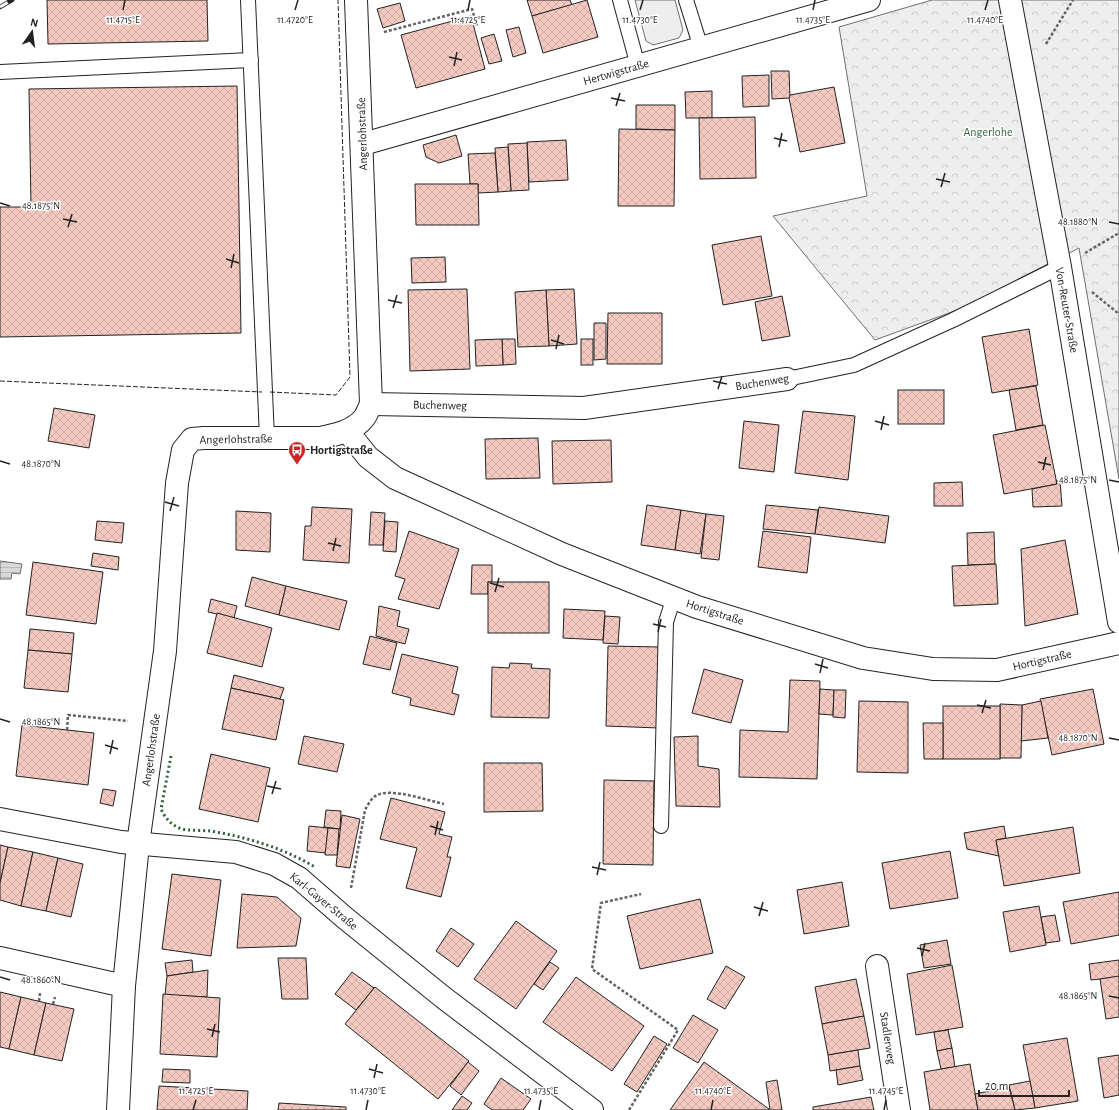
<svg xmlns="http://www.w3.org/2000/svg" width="1119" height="1110" viewBox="0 0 1119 1110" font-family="'Alegreya Sans',sans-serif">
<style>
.forest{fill:url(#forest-crowns);stroke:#6f6f6f}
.park{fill:#eee;stroke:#6f6f6f}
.water{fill:url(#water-rules);stroke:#6f6f6f}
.building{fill:url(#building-cross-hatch);stroke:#222}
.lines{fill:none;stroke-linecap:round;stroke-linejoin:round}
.service-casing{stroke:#222;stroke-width:16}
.minor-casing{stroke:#222;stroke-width:24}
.path{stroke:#646464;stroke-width:2.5;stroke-dasharray:3 2;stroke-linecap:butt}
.service{stroke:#fff;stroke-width:14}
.minor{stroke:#fff;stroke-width:22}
.rail-casing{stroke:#222;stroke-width:4.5}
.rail{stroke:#fff;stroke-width:3;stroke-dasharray:9;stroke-linecap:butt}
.hedge{stroke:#2f5e38;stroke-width:3;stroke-dasharray:2 3;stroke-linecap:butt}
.fence{stroke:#222;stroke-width:1;stroke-dasharray:5 2;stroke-linecap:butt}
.ticks{fill:none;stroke:#222;stroke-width:1.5}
.labels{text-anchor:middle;stroke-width:3;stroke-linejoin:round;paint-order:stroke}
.street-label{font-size:12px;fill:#222;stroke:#fff}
.park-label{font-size:12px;fill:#2f5e38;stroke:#fff}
.poi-label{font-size:12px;font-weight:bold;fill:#222;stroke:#fff;text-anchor:start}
.ticks-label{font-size:10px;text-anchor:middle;fill:#222;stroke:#fff;stroke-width:3;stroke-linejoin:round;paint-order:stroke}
</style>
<defs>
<pattern id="forest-crowns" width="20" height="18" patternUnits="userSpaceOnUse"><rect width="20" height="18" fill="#eee"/><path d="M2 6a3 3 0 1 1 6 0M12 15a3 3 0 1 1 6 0" fill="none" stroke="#ccc"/></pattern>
<pattern id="water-rules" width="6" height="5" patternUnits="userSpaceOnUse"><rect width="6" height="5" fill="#d9d9d9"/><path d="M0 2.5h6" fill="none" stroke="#bababa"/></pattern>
<pattern id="building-cross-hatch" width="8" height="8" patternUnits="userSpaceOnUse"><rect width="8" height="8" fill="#f3c9c0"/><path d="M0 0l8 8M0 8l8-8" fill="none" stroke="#d0aca5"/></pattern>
</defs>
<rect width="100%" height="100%" fill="#fff"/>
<!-- forest -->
<polygon class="forest" points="932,0 1119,0 1119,479 1079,248 960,309 875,340 773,216 867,196 839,27"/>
<!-- park -->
<polygon class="park" points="635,0 675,0 683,30 679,38 653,45 646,41"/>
<!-- water -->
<polygon class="water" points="0,561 22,564 20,574 12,573 11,579 0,579"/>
<!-- building -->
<g class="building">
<polygon points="47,0 207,0 208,41 48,44"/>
<polygon points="527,0 570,0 572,5 532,16"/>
<polygon points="587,0 598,37 543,53 532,16"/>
<polygon points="400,3 405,21 383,28 377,9"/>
<polygon points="471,16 485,69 416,88 401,35"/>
<polygon points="519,27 526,53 513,57 506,30"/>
<polygon points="494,34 502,61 489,64 481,38"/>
<polygon points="771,71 789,71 790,98 772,99"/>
<polygon points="769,75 769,106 743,107 742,76"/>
<polygon points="237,86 241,333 0,337 0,207 31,207 29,89"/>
<polygon points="834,87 845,143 800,152 789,98 790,95"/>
<polygon points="712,91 712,118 686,118 685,92"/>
<polygon points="636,105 675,105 675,130 636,129"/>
<polygon points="755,117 756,178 700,179 699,118"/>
<polygon points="619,129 675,130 674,206 618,206"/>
<polygon points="456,135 462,156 439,163 426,157 423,145"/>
<polygon points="566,140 568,180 529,182 527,142"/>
<polygon points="527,143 529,190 511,191 508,144"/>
<polygon points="508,147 511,191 498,192 495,148"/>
<polygon points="495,153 498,192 478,193 478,184 470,184 468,154"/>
<polygon points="415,184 478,184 479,225 416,225"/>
<polygon points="761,236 772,296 723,305 712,245"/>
<polygon points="445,257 446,282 412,283 411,258"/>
<polygon points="467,289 470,369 410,371 408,290"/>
<polygon points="574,289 577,344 549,346 546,290"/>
<polygon points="546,290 549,346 518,347 515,292"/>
<polygon points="782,296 790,336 762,341 755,302"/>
<polygon points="608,313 662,313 662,364 607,364"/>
<polygon points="594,323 606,323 606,359 594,360"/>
<polygon points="1029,329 1038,385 992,393 982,337"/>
<polygon points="502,339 515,339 516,364 503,365"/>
<polygon points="502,339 503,365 476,366 475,340"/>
<rect x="581" y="339" width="12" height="26"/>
<polygon points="1036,386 1043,425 1016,430 1009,390"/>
<rect x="898" y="390" width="46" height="34"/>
<polygon points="54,408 95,415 89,448 48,441"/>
<polygon points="803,411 855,416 848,480 795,473"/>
<polygon points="744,421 779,425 774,472 739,468"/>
<polygon points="1045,425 1057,484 1004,494 993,435"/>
<polygon points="538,438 540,478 486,479 485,439"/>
<polygon points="611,440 612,482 553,484 552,441"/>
<polygon points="1056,481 1060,481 1062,506 1033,507 1032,489 1057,484"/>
<polygon points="962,482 963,506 934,506 934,483"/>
<polygon points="647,505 681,510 675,550 641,545"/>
<polygon points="766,505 818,510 815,534 763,529"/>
<polygon points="312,507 352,509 349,563 303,560 305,526 311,526"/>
<polygon points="819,507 889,516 885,543 815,534"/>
<polygon points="681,510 706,514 700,554 675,550"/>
<polygon points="236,511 271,513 270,552 236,550"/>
<polygon points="371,512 385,513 383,545 369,545"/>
<polygon points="706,514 724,516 719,560 701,558"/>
<polygon points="97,521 124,523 122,543 95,540"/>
<polygon points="385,521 398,522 396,552 383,551"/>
<polygon points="409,531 459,549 439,609 398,599 405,579 395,576"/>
<polygon points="763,531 811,537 807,573 758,567"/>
<polygon points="994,532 995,564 968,565 967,533"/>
<polygon points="1065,540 1078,614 1025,626 1021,549"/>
<polygon points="93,553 119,557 118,570 91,566"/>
<polygon points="33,562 103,572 96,624 26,615"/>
<polygon points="996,564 998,604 954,606 952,566"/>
<polygon points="472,565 492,565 492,582 488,582 488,594 471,594"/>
<polygon points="252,577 286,586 279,615 245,606"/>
<rect x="488" y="582" width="61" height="51"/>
<polygon points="286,586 347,601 339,630 279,615"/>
<polygon points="211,599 237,606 234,618 208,612"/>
<polygon points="379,606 400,611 397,626 409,629 405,644 376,636"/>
<polygon points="564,609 605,611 603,640 563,638"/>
<polygon points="217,613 272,628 262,667 207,653"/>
<polygon points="605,616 620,617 618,644 603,643"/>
<polygon points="30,629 74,633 72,654 28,650"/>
<polygon points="370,636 397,643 390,670 363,664"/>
<polygon points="608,646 661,647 659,728 606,726"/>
<polygon points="28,650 72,654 68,692 24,688"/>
<polygon points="402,654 458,667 452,693 459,695 454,715 410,705 411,698 392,693"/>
<polygon points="510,663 532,664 531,668 550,669 549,718 491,717 492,667 509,668"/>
<polygon points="704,669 743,680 731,723 692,713"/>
<polygon points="234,675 284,688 280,699 231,688"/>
<polygon points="790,680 820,681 817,779 739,777 740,730 788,732"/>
<polygon points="231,688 284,700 276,740 222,729"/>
<polygon points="820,689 834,690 833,715 819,714"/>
<polygon points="1093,689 1104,744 1052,755 1040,699"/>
<polygon points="834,690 846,690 845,718 833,717"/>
<polygon points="859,701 908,702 908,773 857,772"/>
<polygon points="1041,701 1048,738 1021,741 1022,705"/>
<polygon points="1000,704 1022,705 1021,758 1000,758"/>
<rect x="943" y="706" width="57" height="53"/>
<polygon points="923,723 943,723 943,759 924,759"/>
<polygon points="22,725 94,733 88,785 16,776"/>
<polygon points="304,736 344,744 337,772 298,764"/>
<polygon points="698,736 698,766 719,769 720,807 676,806 674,737"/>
<polygon points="211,754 270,768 258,822 199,809"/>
<polygon points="484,763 542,763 543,811 484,812"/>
<polygon points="604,780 654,781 653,865 603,864"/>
<polygon points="103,789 116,791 113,806 100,803"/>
<polygon points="391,798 445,812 439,834 452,837 447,857 451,857 441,897 406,888 417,848 380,839"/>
<polygon points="326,810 341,811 340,829 324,827"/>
<polygon points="342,815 360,819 350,868 336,866"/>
<polygon points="309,826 328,828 326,853 307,851"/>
<polygon points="1004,826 1006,838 996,840 999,856 967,849 964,833"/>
<polygon points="1073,827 1080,873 1004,886 996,840"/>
<polygon points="328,828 339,829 337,855 325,855"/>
<polygon points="0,845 8,847 0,883"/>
<polygon points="8,847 33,852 21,906 0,900 0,883"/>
<polygon points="950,851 958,898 890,909 882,863"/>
<polygon points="33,852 58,858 46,911 21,906"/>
<polygon points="58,858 83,864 71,917 46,911"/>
<polygon points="172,874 221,880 211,956 162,949"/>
<polygon points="842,882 849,926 804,934 797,890"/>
<polygon points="1119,892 1119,935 1071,944 1063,902"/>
<polygon points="242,894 277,897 301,918 296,946 237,948"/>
<polygon points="700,899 713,953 640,969 627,916"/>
<polygon points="1039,906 1046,945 1010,952 1003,912"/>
<polygon points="1055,915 1060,941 1046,943 1041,917"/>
<polygon points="516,921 557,951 516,1009 474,979"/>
<polygon points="451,928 474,944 458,967 436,951"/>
<polygon points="947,940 951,964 924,968 920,945"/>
<polygon points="278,958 306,958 308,999 282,999"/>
<polygon points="192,960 193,972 167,976 165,963"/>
<polygon points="1119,960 1119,977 1091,980 1089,964"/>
<polygon points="550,962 559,968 543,990 534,984"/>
<polygon points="952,965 963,1027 916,1035 907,974"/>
<polygon points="726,966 745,977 725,1009 707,999"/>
<polygon points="208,970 207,997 165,995 167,976"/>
<polygon points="352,972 374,988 356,1010 335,994"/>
<polygon points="1119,976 1119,1017 1106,1019 1100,979"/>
<polygon points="576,977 644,1026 612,1071 543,1022"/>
<polygon points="856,979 864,1016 822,1024 815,987"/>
<polygon points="375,987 469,1061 438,1099 345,1024"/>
<polygon points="0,992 21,997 9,1049 0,1047"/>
<polygon points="163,994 220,998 217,1057 160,1054"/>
<polygon points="21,997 46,1003 34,1055 9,1049"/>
<polygon points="46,1003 74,1009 62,1061 34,1055"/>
<polygon points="693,1015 718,1030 698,1063 673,1048"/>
<polygon points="864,1016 870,1048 828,1055 822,1024"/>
<polygon points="948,1030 952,1048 937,1051 934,1032"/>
<polygon points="654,1036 667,1044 637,1092 624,1084"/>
<polygon points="1067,1038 1078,1101 1035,1108 1023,1045"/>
<polygon points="952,1048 955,1067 941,1069 937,1051"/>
<polygon points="858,1050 860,1066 830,1071 828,1055"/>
<polygon points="1119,1055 1119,1095 1104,1098 1098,1058"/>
<polygon points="468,1062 479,1071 461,1095 450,1086"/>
<polygon points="704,1062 769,1109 769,1110 670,1110"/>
<polygon points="970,1064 978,1110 930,1110 924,1072"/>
<polygon points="860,1066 863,1080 838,1085 836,1070"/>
<polygon points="163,1069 190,1070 190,1083 162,1082"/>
<polygon points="501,1078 531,1099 523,1110 492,1110 484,1104"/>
<polygon points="777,1080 782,1110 770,1110 766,1082"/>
<polygon points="1030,1081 1035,1108 1015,1110 1009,1085"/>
<polygon points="159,1086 248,1091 247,1110 157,1110"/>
<polygon points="1009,1087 1015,1110 978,1110 975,1094"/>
<polygon points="462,1096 472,1103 467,1110 452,1110"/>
<polygon points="871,1097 874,1110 813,1110 813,1107"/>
<polygon points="279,1103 346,1107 346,1110 278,1110"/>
</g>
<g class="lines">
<!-- service casing -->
<g class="service-casing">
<g id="service">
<polyline points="248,0 267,438"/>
<polyline points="620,0 638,66"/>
<polyline points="686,0 701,48"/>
<polyline points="0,72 251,60"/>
<polyline points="787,379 854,365 953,320 1060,267"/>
<polyline points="661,826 666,622 674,597"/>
</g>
</g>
<!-- minor casing -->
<g class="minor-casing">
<g id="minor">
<polyline points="1010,0 1060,267 1119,622"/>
<polyline points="363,144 869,0"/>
<polyline points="371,404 584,408 787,379"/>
<polyline points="347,431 368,457 395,478 562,554 697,607 863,658 933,669 997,670 1119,643"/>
<polyline points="0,819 121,842 236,852 274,864 299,878 345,918 444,998 592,1110"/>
<polyline points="0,958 124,986"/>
<polyline points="877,966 899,1110"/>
<path d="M 118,1110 L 124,986 L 138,844 L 165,651 L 177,483 L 183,450 L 192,439 L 204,438 L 320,438 C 335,435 354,431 364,418 C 367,414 369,408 371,404 L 356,0"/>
</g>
</g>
<!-- path -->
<g class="path">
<polyline points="384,32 472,9 477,26"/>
<polyline points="1046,44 1073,0"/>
<polyline points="1085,253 1119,233"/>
<polyline points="1092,292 1119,314"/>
<polyline points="67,730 68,715 128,721"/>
<path d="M 351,888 L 365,810 C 368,805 371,798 377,795 C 393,788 426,800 444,804"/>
<polyline points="39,1001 40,993"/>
<polyline points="53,1004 55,997"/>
<polyline points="629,1110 678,1030 592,969 601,903 641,894"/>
</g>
<!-- service -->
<use href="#service" class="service"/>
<!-- minor -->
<use href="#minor" class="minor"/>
<!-- rail casing -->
<g class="rail-casing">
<polyline id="rail" points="0,7 12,0"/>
</g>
<!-- rail -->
<use href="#rail" class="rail"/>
<!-- hedge -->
<path class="hedge" d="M 171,756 L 161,809 C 165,818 172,826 182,829 C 191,831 201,830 210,831 C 247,837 283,848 315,867"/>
<!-- fence -->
<g class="fence">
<polyline points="0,381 262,392"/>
<polyline points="270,392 336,395 350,377 338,0"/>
</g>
</g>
<!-- ticks -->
<path class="ticks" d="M 123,10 L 125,0M 295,10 L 298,0M 468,10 L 470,0M 640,10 L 643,0M 813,10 L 815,0M 985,10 L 988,0M 449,57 L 462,60M 454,66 L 457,52M 611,98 L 625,101M 616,106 L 620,93M 774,138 L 787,141M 779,147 L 782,133M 936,179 L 950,182M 941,187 L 945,173M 0,203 L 10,206M 63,219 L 77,222M 1109,222 L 1119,224M 68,227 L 72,214M 226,259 L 239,263M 231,268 L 234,254M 388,300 L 402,303M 393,308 L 397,295M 551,340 L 564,344M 556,349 L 559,335M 713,381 L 727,384M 718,389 L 722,376M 875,421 L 889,425M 881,430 L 884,416M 0,461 L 10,464M 1038,462 L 1051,465M 1043,470 L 1046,457M 1109,480 L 1119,482M 165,502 L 179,506M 170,511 L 174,497M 328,543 L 341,546M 333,551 L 336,538M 490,583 L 504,587M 495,592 L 499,578M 653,624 L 666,627M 658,632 L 661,619M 815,664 L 828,668M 820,673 L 823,659M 977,705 L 991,708M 982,713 L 986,700M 0,719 L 10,722M 1109,738 L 1119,740M 105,745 L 118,749M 110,754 L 113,740M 267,786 L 281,789M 272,794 L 276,781M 430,826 L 443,830M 435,835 L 438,821M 592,867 L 606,870M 597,875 L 600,862M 754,907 L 768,911M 759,916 L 763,902M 917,948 L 930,951M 922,956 L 925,943M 0,977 L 10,980M 1109,996 L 1119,998M 207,1029 L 220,1032M 212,1037 L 215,1024M 369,1069 L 383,1073M 374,1078 L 377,1064M 193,1110 L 196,1100M 366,1110 L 368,1100M 539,1110 L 541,1100M 711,1110 L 713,1100M 884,1110 L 886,1100"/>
<!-- icons -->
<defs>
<g id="bus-pin" transform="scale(0.9)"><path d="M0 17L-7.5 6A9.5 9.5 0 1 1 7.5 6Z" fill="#c62828" stroke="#fff"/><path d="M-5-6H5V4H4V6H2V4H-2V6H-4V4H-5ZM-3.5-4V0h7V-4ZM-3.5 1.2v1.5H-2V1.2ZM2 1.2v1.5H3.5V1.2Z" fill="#fff"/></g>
</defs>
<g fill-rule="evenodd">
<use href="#bus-pin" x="297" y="450"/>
</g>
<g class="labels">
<!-- street labels -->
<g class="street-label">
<text transform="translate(616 72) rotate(-16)" y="4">Hertwigstraße</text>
<text transform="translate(362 134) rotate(-92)" y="4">Angerlohstraße</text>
<text transform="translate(1067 310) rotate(80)" y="4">Von-Reuter-Straße</text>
<text transform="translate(762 382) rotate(-9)" y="4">Buchenweg</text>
<text transform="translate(440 405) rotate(1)" y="4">Buchenweg</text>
<text transform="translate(236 439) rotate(-1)" y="4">Angerlohstraße</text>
<text transform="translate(715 612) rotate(18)" y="4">Hortigstraße</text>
<text transform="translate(1042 660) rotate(-13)" y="4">Hortigstraße</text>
<text transform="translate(151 750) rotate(-82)" y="4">Angerlohstraße</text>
<text transform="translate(324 901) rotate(39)" y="4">Karl-Gayer-Straße</text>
<text transform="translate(888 1038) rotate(81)" y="4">Stadlerweg</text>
</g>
<!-- park labels -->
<g class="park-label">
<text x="988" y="136">Angerlohe</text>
</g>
<!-- poi labels -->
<g class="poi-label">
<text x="310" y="454">Hortigstraße</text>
</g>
</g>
<g class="ticks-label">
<text x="123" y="23">11.4715°E</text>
<text x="295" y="23">11.4720°E</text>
<text x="468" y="23">11.4725°E</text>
<text x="640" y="23">11.4730°E</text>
<text x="813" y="23">11.4735°E</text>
<text x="985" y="23">11.4740°E</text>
<text x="41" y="209">48.1875°N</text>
<text x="1078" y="225">48.1880°N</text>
<text x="41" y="467">48.1870°N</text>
<text x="1078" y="483">48.1875°N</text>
<text x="41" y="725">48.1865°N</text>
<text x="1078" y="741">48.1870°N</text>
<text x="41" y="983">48.1860°N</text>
<text x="1078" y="999">48.1865°N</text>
<text x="196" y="1094">11.4725°E</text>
<text x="368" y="1094">11.4730°E</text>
<text x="541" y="1094">11.4735°E</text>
<text x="713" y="1094">11.4740°E</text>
<text x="886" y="1094">11.4745°E</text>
</g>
<!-- north arrow -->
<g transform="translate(32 32) rotate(14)" stroke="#ffffff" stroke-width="3" paint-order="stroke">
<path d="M0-3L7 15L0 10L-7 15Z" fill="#222222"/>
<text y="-6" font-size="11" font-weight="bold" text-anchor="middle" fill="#222222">N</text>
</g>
<!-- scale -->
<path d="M979 1090v6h90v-6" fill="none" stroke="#222222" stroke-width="2"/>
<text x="985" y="1090" font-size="12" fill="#222222" stroke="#ffffff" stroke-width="3" paint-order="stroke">20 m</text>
</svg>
